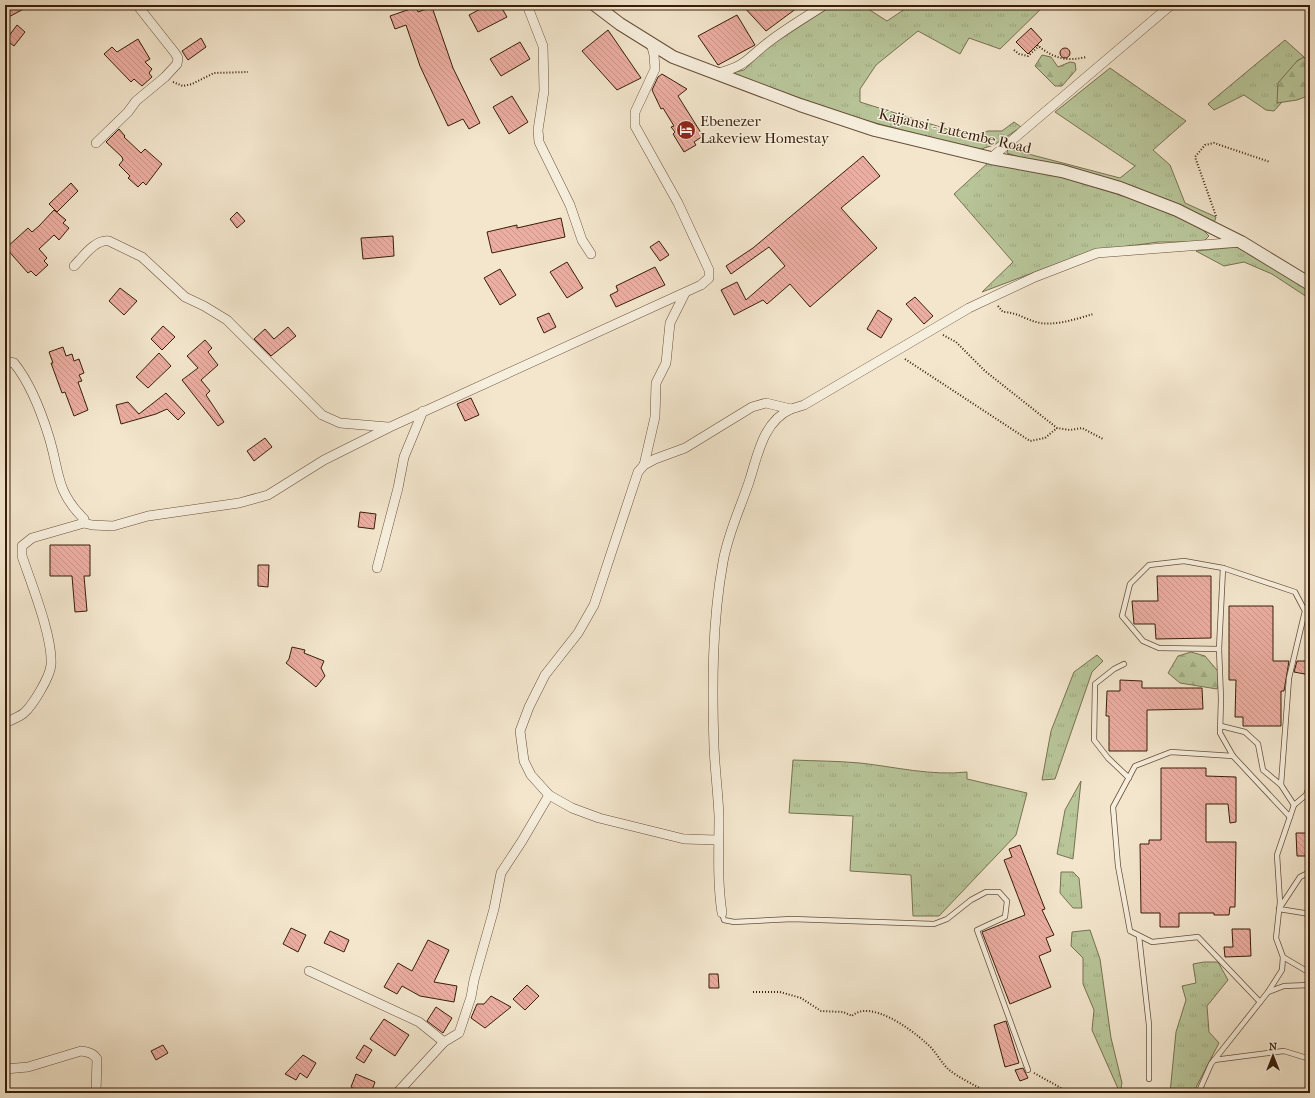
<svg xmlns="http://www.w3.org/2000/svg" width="1315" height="1098" viewBox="0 0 1315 1098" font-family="'IM FELL French Canon',serif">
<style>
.grass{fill:url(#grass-tufts);stroke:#787251}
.forest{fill:url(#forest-firs);stroke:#787251}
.building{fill:url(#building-back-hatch);stroke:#381d08}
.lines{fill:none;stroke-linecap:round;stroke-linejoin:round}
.service-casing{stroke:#674f39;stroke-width:6}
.minor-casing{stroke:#674f39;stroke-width:10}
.tertiary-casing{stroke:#674f39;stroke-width:14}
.path{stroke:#381d08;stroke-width:2;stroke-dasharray:1 2;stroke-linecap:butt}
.service{stroke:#f7efde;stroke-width:4.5}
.minor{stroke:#f7efde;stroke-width:9}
.tertiary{stroke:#f7efde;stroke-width:12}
.labels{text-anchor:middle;stroke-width:3;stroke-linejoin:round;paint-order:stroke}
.poi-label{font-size:15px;fill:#381d08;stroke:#f7efde;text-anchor:start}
.street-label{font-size:15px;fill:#381d08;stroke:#f7efde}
</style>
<defs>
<pattern id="grass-tufts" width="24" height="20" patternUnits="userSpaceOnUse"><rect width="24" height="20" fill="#b8c69a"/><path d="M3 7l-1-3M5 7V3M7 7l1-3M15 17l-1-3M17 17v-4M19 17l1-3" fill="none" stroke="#9faa83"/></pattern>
<pattern id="forest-firs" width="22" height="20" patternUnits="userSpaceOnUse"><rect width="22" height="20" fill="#b8c69a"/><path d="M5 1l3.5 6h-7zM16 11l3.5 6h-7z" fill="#9faa83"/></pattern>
<pattern id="building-back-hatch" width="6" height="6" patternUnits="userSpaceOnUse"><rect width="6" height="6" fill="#ecaea2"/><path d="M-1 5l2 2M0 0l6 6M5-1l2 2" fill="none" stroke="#cb958a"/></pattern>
</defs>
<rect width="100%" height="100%" fill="#f3e6cd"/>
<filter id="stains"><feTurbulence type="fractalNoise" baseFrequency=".005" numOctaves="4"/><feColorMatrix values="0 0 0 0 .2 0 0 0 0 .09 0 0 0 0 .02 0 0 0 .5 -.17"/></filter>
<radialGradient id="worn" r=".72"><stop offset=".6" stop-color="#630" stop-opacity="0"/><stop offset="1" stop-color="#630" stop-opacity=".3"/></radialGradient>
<!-- grass -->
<g class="grass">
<polygon points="833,5 862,5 887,21 911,5 1045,5 1000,49 969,38 960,54 918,31 876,65 860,89 860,102 966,135 973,136 988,131 1002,131 1014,122 1021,127 994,145 981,149 963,146 849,116 731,73 744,70 768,47"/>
<polygon points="1285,40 1304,57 1297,61 1277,103 1282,102 1274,111 1266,110 1244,95 1214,110 1208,104"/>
<polygon points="1110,68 1186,121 1153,150 1170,165 1185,203 1216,217 1214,223 1118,181 1025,159 1007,153 1008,148 1012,145 1013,150 1120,178 1135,166 1055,112"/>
<polygon points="989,162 1058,176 1153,205 1202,229 1209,236 1203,242 1159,242 1091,251 982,292 1013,262 954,194"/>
<polygon points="1238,247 1290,275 1310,290 1310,299 1272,274 1244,262 1224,266 1196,251"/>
<polygon points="1097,655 1103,661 1092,672 1055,779 1042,780 1051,731 1074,672"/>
<path d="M 793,760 C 815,761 838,761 860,763 C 896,767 931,776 967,772 L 967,779 L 1027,793 L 1016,835 L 939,916 L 913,916 L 911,875 L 850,871 L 853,816 L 789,813 Z"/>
<polygon points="1081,781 1073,859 1057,854 1065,810"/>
<polygon points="1061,872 1073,872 1079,878 1082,908 1073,908 1060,893"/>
<polygon points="1090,930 1100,959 1111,1038 1122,1083 1120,1093 1092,1030 1094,1010 1083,984 1083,958 1071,946 1072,932"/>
<polygon points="1204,962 1218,962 1228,980 1207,1006 1209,1032 1219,1043 1193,1093 1170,1093 1176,1032 1186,1000 1182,986 1196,983 1193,964"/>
</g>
<!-- forest -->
<g class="forest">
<polygon points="1042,55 1051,57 1058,67 1070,62 1075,63 1076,70 1062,86 1055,86 1035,66"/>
<polygon points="1304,57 1310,65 1310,100 1305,97 1297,100 1277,103 1278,83 1297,61"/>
<polygon points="1191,652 1205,656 1222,676 1217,689 1180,683 1168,673 1178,656"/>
</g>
<!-- building -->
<g class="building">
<polygon points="5,5 31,5 5,19"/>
<polygon points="488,5 500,5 507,17 478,32 469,15"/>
<polygon points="742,5 801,5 766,31"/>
<polygon points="416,7 418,12 432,7 453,68 480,123 469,129 463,119 448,126 420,66 406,25 395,29 390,16"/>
<polygon points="737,15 755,45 718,65 698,36"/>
<polygon points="17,25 25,32 14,46 6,40"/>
<polygon points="1031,28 1042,40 1028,54 1016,42"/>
<polygon points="608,30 641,78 617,90 582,51"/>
<polygon points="201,38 206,47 188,60 182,51"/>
<polygon points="138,39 150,59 145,62 152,69 149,73 152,77 142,86 134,79 131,82 104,54 112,47 117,52"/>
<polygon points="520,42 530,59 501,76 490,59"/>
<circle cx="1065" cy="53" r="5"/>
<polygon points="662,74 687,89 678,96 703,136 694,142 696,145 684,152 673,134 675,132 671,127 674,126 663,108 661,109 652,90 658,77"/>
<polygon points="512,96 528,122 509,134 493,107"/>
<polygon points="119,129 125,136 124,137 141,153 145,149 162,164 146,185 143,182 138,187 128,178 130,176 119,165 123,160 122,157 106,142"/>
<polygon points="863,156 880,176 841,208 877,248 810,307 790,284 767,304 763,300 734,315 721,290 737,282 746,300 785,266 769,247 731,274 726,266 753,248"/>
<polygon points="71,183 78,191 57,212 49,204"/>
<polygon points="54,210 66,220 63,223 69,228 59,240 54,235 39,249 47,258 44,261 48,265 36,276 31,271 28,273 6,248 28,228 32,232 39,226"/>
<polygon points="237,212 245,221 237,228 230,219"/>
<polygon points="561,218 565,237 492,253 487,232 517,225 517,228"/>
<polygon points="393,236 394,256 363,259 361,238"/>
<polygon points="659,241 669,255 660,261 650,247"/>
<polygon points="567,262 583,288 567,298 550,272"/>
<polygon points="655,267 665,285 616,307 610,295 618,291 616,286"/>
<polygon points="500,269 516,295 500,305 484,278"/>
<polygon points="120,288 137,301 124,315 109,301"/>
<polygon points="915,297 933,316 924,324 906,304"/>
<polygon points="878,310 892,319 881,338 867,329"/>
<polygon points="549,313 556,327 544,333 537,318"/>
<polygon points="163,326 175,337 162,350 151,339"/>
<polygon points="288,327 296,336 271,356 254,339 265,329 274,339"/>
<polygon points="205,340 212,348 208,352 218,365 201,380 210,391 206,395 224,422 218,426 182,380 198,368 187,356"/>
<polygon points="63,347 66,356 72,354 74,361 79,359 84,373 79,375 82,381 78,382 88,410 74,416 65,392 62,393 51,363 53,363 49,352"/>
<polygon points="159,353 171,366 148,388 136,377"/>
<polygon points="166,393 185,413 178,420 167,409 156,414 121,424 116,405 128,402 139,414"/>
<polygon points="471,398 479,415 465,421 457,404"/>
<polygon points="265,438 272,447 254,461 247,451"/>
<polygon points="360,512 376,514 374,529 358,527"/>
<polygon points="50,545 90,545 90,576 84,576 87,611 75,612 72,576 50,576"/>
<polygon points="258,565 269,565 268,587 258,586"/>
<polygon points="1157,576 1211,576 1211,638 1156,639 1155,624 1134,624 1132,601 1158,601"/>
<polygon points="1229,606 1273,606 1273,661 1289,661 1284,691 1281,691 1281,726 1243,726 1243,717 1235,717 1236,680 1229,680"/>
<polygon points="292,647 305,650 304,653 324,661 321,668 325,676 316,687 286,663 289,659"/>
<polygon points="1297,661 1310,661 1310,675 1294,672"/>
<polygon points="1120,680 1142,681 1142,688 1202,688 1203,709 1147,710 1147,751 1109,751 1109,716 1106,716 1107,691 1120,691"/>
<polygon points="1161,768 1206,768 1206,776 1236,777 1236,822 1230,823 1228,804 1206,804 1206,842 1236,842 1235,907 1230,907 1229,915 1214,915 1214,913 1179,913 1179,927 1160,927 1160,913 1141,913 1140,844 1149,844 1149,840 1161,840"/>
<polygon points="1296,833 1310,833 1309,856 1297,856"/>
<polygon points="1020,845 1045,909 1042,910 1054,935 1046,938 1051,951 1039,956 1051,987 1010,1004 982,932 1025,915 1004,860 1012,857 1009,849"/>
<polygon points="291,928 306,935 298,952 283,944"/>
<polygon points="1232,929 1250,929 1251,956 1225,957 1224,947 1233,947"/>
<polygon points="330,931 349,940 344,952 324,943"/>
<polygon points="428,940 449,950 434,982 457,986 454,1002 420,996 402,986 397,994 384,987 398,963 412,971"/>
<polygon points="709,974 718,974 719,988 709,988"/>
<polygon points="527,985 539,996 525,1010 513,999"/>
<polygon points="491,996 511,1007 485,1028 471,1018 477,1004 484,1004"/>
<polygon points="436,1007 452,1018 443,1033 427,1021"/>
<polygon points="384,1019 409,1035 395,1056 370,1039"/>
<polygon points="1006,1021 1019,1063 1005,1067 994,1025"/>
<polygon points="163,1045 168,1053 156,1060 151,1051"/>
<polygon points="364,1045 372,1050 364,1063 356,1058"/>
<polygon points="303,1055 316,1063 307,1078 300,1073 296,1080 285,1074"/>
<polygon points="1023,1068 1028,1078 1020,1081 1015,1070"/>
<polygon points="356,1074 375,1082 371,1093 363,1093 351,1087"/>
</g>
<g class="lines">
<!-- service casing -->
<g class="service-casing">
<g id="service">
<polyline points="1223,568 1219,649 1221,699 1220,733 1233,756 1290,817"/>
<polyline points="1219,649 1159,648 1143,641 1122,616 1130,584 1149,565 1184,561 1223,568 1295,592 1305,611 1289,678 1281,785 1294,805"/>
<polyline points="1124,664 1114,669 1095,684 1094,740 1108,758 1129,778"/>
<polyline points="1221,726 1245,732 1258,744 1263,770 1281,785"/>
<polyline points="1233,756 1171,752 1135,766 1113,807 1118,866 1130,931 1152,942 1198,937 1260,1002"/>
<polyline points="1310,872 1300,877 1279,909 1310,914"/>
<polyline points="722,913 724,920 734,922 792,919 934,924 947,919 971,900 986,892 999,892 1007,901 1005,917 977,930 1028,1070"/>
<polyline points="1139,936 1149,1025 1149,1079"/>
<polyline points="1283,957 1310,973"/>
<polyline points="1268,992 1284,986 1310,985"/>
<polyline points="1214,1060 1284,1051 1310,1059"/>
<polyline points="1201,1093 1200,1089 1211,1064 1268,992 1282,970 1283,957 1276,938 1280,902 1277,855 1294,805 1306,795 1310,785"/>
</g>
</g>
<!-- minor casing -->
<g class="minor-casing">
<g id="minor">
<polyline points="527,5 543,46 544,91 538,130 539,142 570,205 582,240 591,254"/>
<path d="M 718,73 C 747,66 747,58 770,41 C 787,28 806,17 824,5"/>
<polyline points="96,143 128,112 136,101 165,77 177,64 178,58 175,53 137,5"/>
<polyline points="991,158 1171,5"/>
<path d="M 74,266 C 83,257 95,239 109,241 L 142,257 L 185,297 L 204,306 L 227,320 L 322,415 L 340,423 L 388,427"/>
<path d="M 5,361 L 14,363 C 31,384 41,411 49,437 C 60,473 55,490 84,519 L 84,523"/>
<polyline points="644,465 655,417 656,383 666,363 670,323 685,293"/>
<polyline points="377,568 398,488 404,457 423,411"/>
<path d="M 5,723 C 11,720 19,717 24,713 C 33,705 50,677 51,665 C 53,637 31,583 22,556 L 22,546 L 32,538 L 84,523 L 92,525 L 113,526 L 148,516 L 239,503 L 268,495 L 324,460 L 390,427 L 701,285 L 709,278 L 709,270 L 678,203 L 635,126 L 635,112 L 655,69 L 654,55 L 651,43"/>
<polyline points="717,840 684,839 599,818 572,808 549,795 531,775 524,761 520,731 529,707 545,675 578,633 594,605 638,472 644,465 655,459 685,448 752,407 766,403 791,409 804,405 969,308 1035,277 1097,253 1241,242"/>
<path d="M 722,913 C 717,880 719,849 719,816 C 718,793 715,770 714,747 C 712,686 712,622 723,562 C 728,533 741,507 750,479 C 758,453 764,421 791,409"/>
<polyline points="309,971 419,1022 444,1042"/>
<path d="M 5,1069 L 28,1067 L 81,1051 C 88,1052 93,1053 97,1059 L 96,1093"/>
<polyline points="397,1093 444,1042 459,1033 471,997 474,980 494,909 501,873 522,841 549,795"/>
</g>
</g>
<!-- tertiary casing -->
<g class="tertiary-casing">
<polyline id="tertiary" points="595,5 620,24 673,57 800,105 875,130 991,158 1062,171 1120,188 1177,210 1241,242 1310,284"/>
</g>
<!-- path -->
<g class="path">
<path d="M 1037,45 C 1053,58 1066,62 1086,57"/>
<polyline points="1014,50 1019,54 1028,56 1039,46"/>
<polyline points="173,82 183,86 192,84 214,73 248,72"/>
<polyline points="1216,216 1195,157 1205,145 1214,143 1270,162"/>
<path d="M 998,306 L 1003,312 C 1016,312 1025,319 1036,322 C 1052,327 1077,319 1093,314"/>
<polyline points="943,335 956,342 985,371 1057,428 1070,430 1082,428 1103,439"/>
<polyline points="905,359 1030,441 1045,438 1057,428"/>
<path d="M 753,992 L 780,992 L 801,998 L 821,1011 L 843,1012 L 852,1016 C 870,999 911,1029 926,1043 C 935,1050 940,1061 948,1069 C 959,1078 975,1085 988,1093"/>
<polyline points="1034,1073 1061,1088 1066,1093"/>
</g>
<!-- service -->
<use href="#service" class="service"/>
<!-- minor -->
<use href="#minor" class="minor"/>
<!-- tertiary -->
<use href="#tertiary" class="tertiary"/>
</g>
<!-- icons -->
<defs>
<g id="hotel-disc" transform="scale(1)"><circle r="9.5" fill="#8f2418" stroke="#f7efde"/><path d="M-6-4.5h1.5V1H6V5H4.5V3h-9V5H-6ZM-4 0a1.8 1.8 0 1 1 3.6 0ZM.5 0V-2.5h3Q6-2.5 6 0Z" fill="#fff"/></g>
</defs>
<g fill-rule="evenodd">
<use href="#hotel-disc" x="686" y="130"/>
</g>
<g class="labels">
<!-- poi labels -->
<g class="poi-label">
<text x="700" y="126">Ebenezer<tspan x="700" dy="17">Lakeview Homestay</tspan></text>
</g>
<!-- street labels -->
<g class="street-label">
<text transform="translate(955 131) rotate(13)" y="5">Kajjansi - Lutembe Road</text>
</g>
</g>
<!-- margin -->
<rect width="1315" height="1098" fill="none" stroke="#f3e6cd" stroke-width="20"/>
<rect x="6" y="6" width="1303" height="1086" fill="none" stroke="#381d08" stroke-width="2"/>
<rect x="10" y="10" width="1295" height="1078" fill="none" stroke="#381d08"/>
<!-- north arrow -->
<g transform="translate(1273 1056)" stroke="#f7efde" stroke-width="3" paint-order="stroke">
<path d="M0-3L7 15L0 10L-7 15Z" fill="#381d08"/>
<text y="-6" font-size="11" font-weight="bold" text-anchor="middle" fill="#381d08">N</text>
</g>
<rect width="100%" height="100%" filter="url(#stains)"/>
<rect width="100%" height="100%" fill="url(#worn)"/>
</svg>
